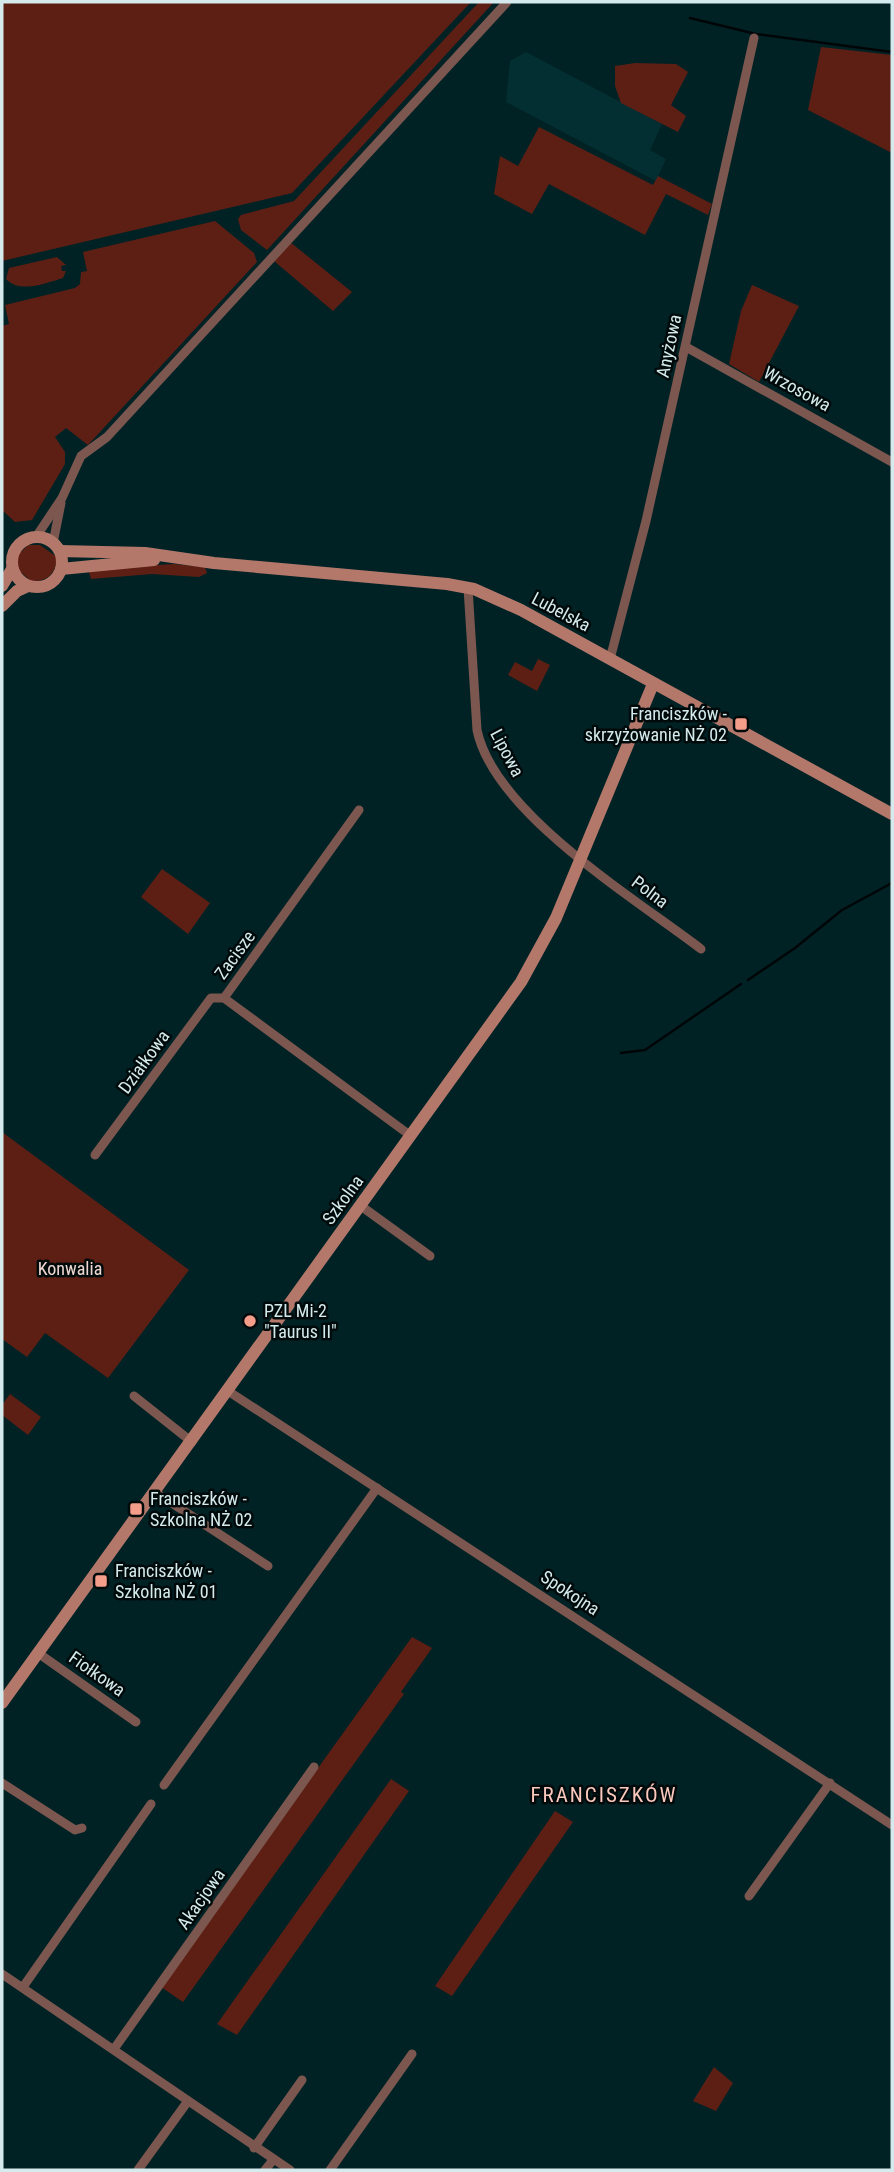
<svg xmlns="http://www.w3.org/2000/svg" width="894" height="2172" viewBox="0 0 894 2172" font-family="'Roboto Condensed',sans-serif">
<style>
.built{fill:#042f32}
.green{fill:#5d1f14}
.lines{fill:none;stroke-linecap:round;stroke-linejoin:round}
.stream{stroke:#000608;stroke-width:2.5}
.street{stroke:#7c574f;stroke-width:9}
.secondary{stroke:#b4786b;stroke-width:12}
.poi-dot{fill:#f49d8b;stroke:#000a0b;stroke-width:2.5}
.labels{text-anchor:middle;stroke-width:5;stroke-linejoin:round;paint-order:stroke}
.street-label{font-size:18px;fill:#d4eaec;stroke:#000a0b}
.poi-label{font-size:18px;fill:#d4eaec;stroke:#000a0b;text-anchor:start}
.park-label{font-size:18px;fill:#f0d8d2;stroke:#000a0b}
.quarter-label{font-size:21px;letter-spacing:2px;fill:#fbc8bd;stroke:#000a0b}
</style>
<rect width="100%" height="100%" fill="#002225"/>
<!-- built -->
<polygon class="built" points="526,52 662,124 650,150 666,159 656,181 506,102 510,61"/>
<!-- green -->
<g class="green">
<polygon points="2,2 471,2 292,193 2,261"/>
<polygon points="479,2 494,2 267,250 241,230 238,219 241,215 294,201"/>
<polygon points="821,47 892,55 892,153 808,110"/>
<polygon points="635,63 676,64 688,72 671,105 686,116 678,132 621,103 615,86 615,66"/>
<polygon points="539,127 653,185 658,176 712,204 708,215 666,194 645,235 549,184 532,214 494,194 500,156 518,166"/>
<polygon points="215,221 254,253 257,262 88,445 66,428 55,437 65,452 65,464 32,520 15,522 2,510 2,326 9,324 5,305 75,288 80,284 81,272 87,271 83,252"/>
<polygon points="290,242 352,292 333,311 274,261"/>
<path d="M 57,257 L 66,265 L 61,266 L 62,271 L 66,271 L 63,278 C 46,283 20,294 6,279 L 9,268 Z"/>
<polygon points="752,285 799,306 759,382 729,364 741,311"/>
<path d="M 28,545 L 40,545 L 57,557 C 56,574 47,582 31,581 L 17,569 L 16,557 Z"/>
<polygon points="174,564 205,567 207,573 199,577 152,574 91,579 88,569"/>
<polygon points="538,659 550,665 537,691 508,675 515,662 532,671"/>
<polygon points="162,869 210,903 188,934 141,897"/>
<polygon points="2,1132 189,1270 108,1378 45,1333 27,1357 2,1339"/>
<polygon points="10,1394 41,1417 28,1435 2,1415 2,1405"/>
<polygon points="412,1637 432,1648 401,1692 404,1694 183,2002 161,1987"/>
<polygon points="391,1779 409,1791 237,2035 217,2024"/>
<polygon points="555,1811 573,1822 452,1996 435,1986"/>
<polygon points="714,2067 733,2083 716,2111 693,2101"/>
</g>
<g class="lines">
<!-- stream -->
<g class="stream">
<polyline points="690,18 756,34 892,52"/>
<polyline points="748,980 795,948 842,910 892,883"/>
<polyline points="621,1053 645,1050 741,984"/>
</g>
<!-- street -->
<g class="street">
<polyline points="686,347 892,462"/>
<polyline points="36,537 62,498 81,456 107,437 507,2"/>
<polyline points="53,543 61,503"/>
<path d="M 468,588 L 477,730 C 494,813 636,899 701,949"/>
<polyline points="610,659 646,521 754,38"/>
<polyline points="359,810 224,998 411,1136"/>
<polyline points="95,1155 211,998 224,998"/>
<polyline points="361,1206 430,1256"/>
<polyline points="228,1391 892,1825"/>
<polyline points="134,1396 192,1442"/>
<polyline points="155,1492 268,1566"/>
<polyline points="38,1653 136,1722"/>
<polyline points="2,1783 75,1830 82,1828"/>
<polyline points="164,1785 377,1488"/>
<polyline points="749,1896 830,1783"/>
<polyline points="2,1974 290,2170"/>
<polyline points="23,1987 151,1804"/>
<polyline points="114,2049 314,1767"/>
<polyline points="254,2148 302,2080"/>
<polyline points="138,2170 188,2101"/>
<polyline points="265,2170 273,2160"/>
<polyline points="330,2170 412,2054"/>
</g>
<!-- secondary -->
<g class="secondary">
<circle cx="37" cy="562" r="25"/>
<polyline points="60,551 145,553 214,563 447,584 474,589 521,610 892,814"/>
<polyline points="61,569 154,560"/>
<polyline points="2,586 12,569"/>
<polyline points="2,606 17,591 28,586"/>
<polyline points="2,1703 521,982 556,918 653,684"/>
</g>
</g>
<!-- markers -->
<g class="poi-dot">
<rect x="734" y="717" width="14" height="14" rx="3.5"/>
<circle cx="250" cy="1321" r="7"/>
<rect x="129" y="1502" width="14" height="14" rx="3.5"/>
<rect x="94" y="1574" width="14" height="14" rx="3.5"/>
</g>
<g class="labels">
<!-- street labels -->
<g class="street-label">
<text transform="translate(669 346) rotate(-78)" y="6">Anyżowa</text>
<text transform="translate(797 389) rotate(29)" y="6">Wrzosowa</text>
<text transform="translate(561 612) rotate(28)" y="6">Lubelska</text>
<text transform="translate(507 753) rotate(62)" y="6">Lipowa</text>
<text transform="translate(650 892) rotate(37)" y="6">Polna</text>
<text transform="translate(235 955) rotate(-54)" y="6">Zacisze</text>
<text transform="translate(144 1062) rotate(-54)" y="6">Działkowa</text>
<text transform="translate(343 1200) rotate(-54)" y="6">Szkolna</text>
<text transform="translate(570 1593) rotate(33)" y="6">Spokojna</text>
<text transform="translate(97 1674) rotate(35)" y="6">Fiołkowa</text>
<text transform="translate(201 1899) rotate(-55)" y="6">Akacjowa</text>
</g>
<!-- poi labels -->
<g class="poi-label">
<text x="727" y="720" text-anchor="end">Franciszków -<tspan x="727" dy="21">skrzyżowanie NŻ 02</tspan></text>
<text x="264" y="1317">PZL Mi-2<tspan x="264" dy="21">"Taurus II"</tspan></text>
<text x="150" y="1505">Franciszków -<tspan x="150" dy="21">Szkolna NŻ 02</tspan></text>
<text x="115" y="1577">Franciszków -<tspan x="115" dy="21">Szkolna NŻ 01</tspan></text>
</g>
<!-- park labels -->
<g class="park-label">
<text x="70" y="1275">Konwalia</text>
</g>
<!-- quarter labels -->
<g class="quarter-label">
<text x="604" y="1802">FRANCISZKÓW</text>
</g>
</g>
<!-- border -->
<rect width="894" height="2172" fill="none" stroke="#d4eaec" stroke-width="7"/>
</svg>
